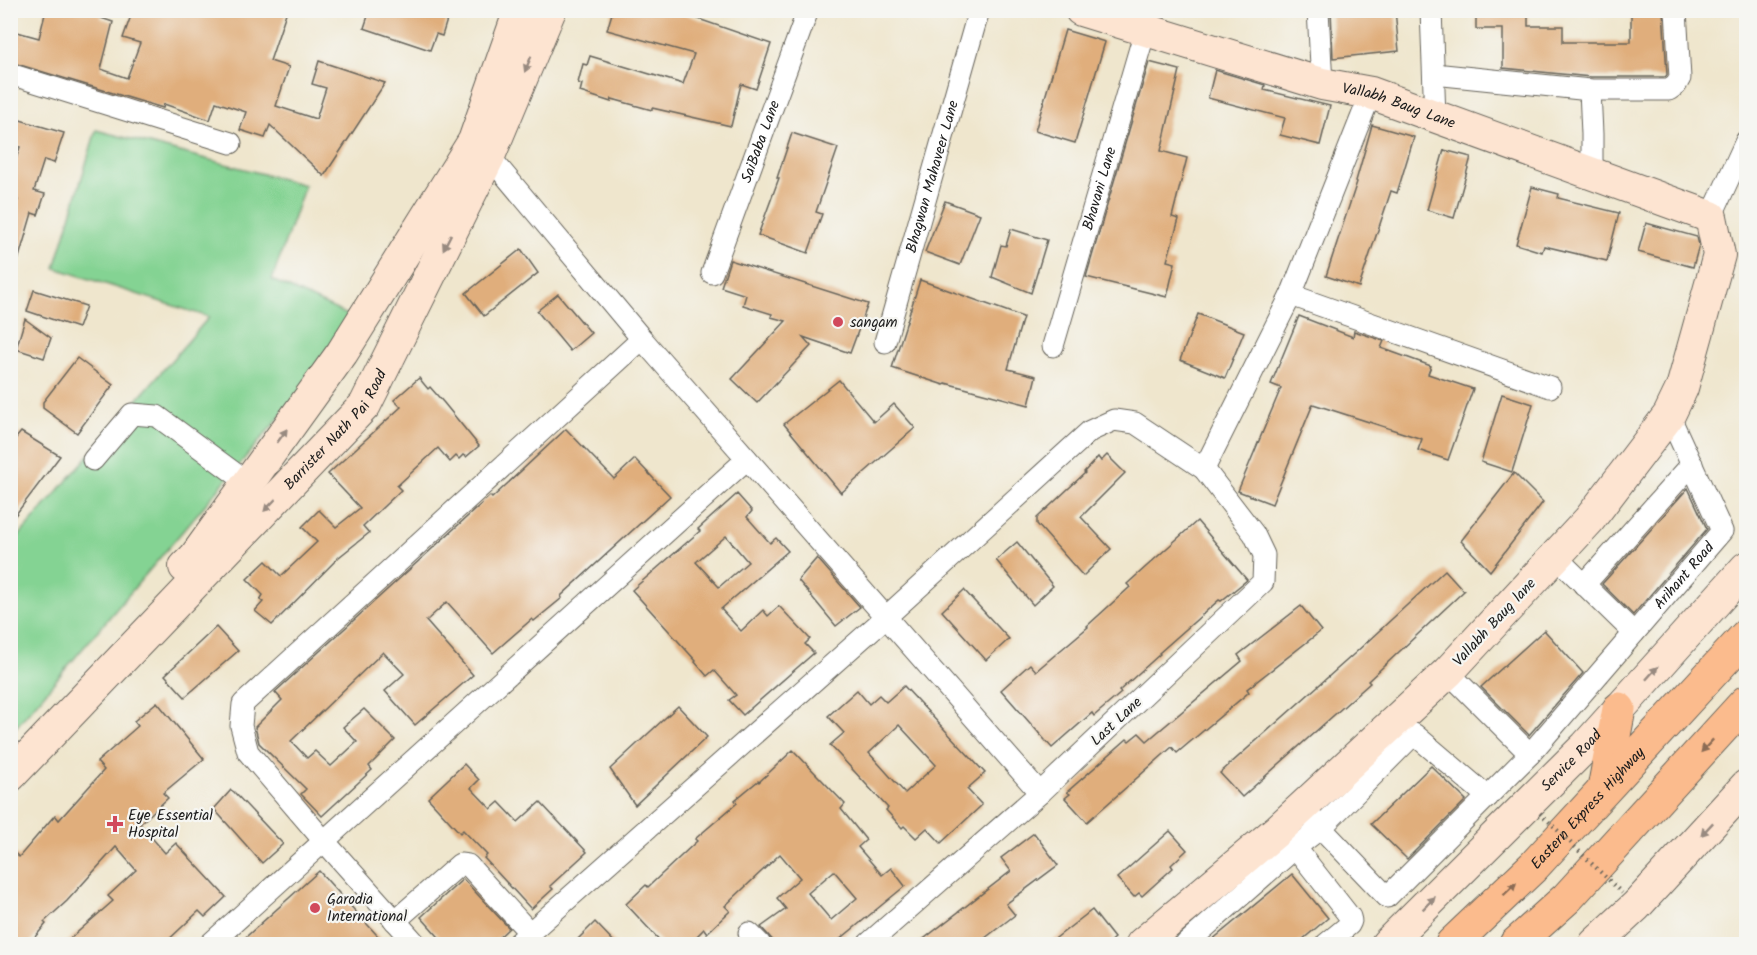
<svg xmlns="http://www.w3.org/2000/svg" width="1757" height="955" viewBox="0 0 1757 955" font-family="Kalam,sans-serif">
<style>
.green{fill:#84d393;stroke:#507858;stroke-width:1.5}
.building{fill:#e0ae7b;fill-rule:evenodd}
.lines{fill:none;stroke-linecap:round;stroke-linejoin:round}
.street-casing{stroke:#66635a;stroke-width:23}
.secondary-casing{stroke:#66635a;stroke-width:34}
.highway-casing{stroke:#66635a;stroke-width:35}
.street{stroke:#fff;stroke-width:21}
.secondary{stroke:#fde4d1;stroke-width:32}
.highway{stroke:#fbbb8d;stroke-width:33}
.path-bridge{stroke:#66635a;stroke-width:4;stroke-dasharray:1.5 4.5;stroke-linecap:butt}
.oneway{fill:#988a80}
.oneway2{fill:#8c6c54}
.poi-dot{fill:#d1495b;stroke:#f6f6f2;stroke-width:2}
.labels{text-anchor:middle;stroke-width:4.5;stroke-linejoin:round;paint-order:stroke}
.street-label{font-size:15px;fill:#1c1c1c;stroke:#f6f6f2}
.poi-label{font-size:15px;fill:#1c1c1c;stroke:#f6f6f2;text-anchor:start}
</style>
<rect width="100%" height="100%" fill="#f6f6f2"/>
<filter id="ink" filterUnits="userSpaceOnUse"><feTurbulence type="fractalNoise" baseFrequency=".0167" numOctaves="2"/><feDisplacementMap in="SourceGraphic" scale="12" xChannelSelector="R" yChannelSelector="G"/><feConvolveMatrix kernelMatrix="1 2 1 2 8 2 1 2 1" color-interpolation-filters="sRGB"/></filter>
<filter id="wash" filterUnits="userSpaceOnUse"><feTurbulence type="fractalNoise" baseFrequency=".008" numOctaves="4" result="noise"/><feDisplacementMap in="SourceGraphic" scale="24" xChannelSelector="R" yChannelSelector="G"/><feGaussianBlur stdDeviation="1.35" result="paint"/><feColorMatrix in="noise" values="0 0 0 0 0 0 0 0 0 0 0 0 0 0 0 0 0 1.4 0 .05"/><feComposite in="paint" operator="in"/></filter>
<g filter="url(#wash)">
<rect width="100%" height="100%" fill="#efe6cd"/>
<!-- green -->
<polygon class="green" points="96,130 305,185 272,280 350,316 301,392 11,733 11,545 209,317 55,268"/>
<g id="blocks">
<!-- building -->
<g class="building">
<polygon points="46,10 103,10 101,18 113,22 101,69 127,78 140,43 123,38 133,10 287,10 270,61 289,67 276,106 316,119 326,88 312,84 319,61 385,83 324,176 270,125 265,138 240,130 246,112 216,102 210,120 164,104 163,108 10,62 10,30 39,38"/>
<polygon points="370,10 450,10 442,36 436,34 430,50 364,28"/>
<polygon points="613,10 685,10 684,14 771,44 756,89 741,84 731,126 652,108 652,110 612,99 611,102 580,92 582,84 578,83 583,64 587,65 590,56 683,84 694,54 607,30"/>
<polygon points="1331,10 1395,10 1399,51 1333,58"/>
<polygon points="1476,10 1528,10 1528,26 1563,26 1563,42 1631,42 1631,10 1663,10 1667,75 1665,77 1591,77 1503,68 1503,29 1476,29"/>
<polygon points="1065,30 1105,42 1075,143 1035,131"/>
<polygon points="1149,62 1180,70 1161,151 1187,158 1172,217 1179,219 1167,261 1175,263 1167,297 1086,277"/>
<polygon points="1215,70 1265,85 1264,90 1330,106 1320,145 1280,135 1285,118 1208,98"/>
<polygon points="10,117 64,133 54,163 44,160 34,191 45,194 38,215 32,213 15,271 10,271 10,222 18,200 10,198 10,177 20,147 10,144"/>
<polygon points="1372,125 1414,137 1397,193 1391,191 1359,287 1326,276 1357,182 1356,181"/>
<polygon points="792,133 838,148 816,212 822,214 808,253 758,235 779,178 777,178"/>
<polygon points="1444,150 1471,157 1454,218 1427,210"/>
<polygon points="1532,187 1559,194 1558,198 1619,213 1607,261 1544,246 1542,252 1516,244"/>
<polygon points="945,201 980,214 960,265 925,252"/>
<polygon points="1646,223 1697,237 1699,245 1693,267 1638,252"/>
<polygon points="1011,229 1047,240 1031,293 992,277 1001,245 1006,246"/>
<polygon points="521,249 538,273 484,316 466,293"/>
<polygon points="730,260 868,304 850,353 803,337 811,346 757,403 732,379 786,321 771,317 772,314 743,305 746,295 721,287"/>
<polygon points="920,280 1023,317 1008,369 1036,376 1029,405 945,383 944,385 892,368"/>
<polygon points="34,290 86,306 78,328 27,311"/>
<polygon points="558,294 591,333 570,351 537,311"/>
<polygon points="1198,314 1244,332 1225,378 1180,360"/>
<polygon points="1299,316 1353,337 1354,331 1384,341 1381,348 1431,366 1428,374 1473,389 1448,460 1418,450 1422,439 1313,404 1272,504 1238,491 1281,388 1271,384"/>
<polygon points="25,319 51,338 44,358 16,349"/>
<polygon points="77,358 113,385 77,433 43,408 43,402"/>
<polygon points="419,378 428,389 430,387 444,403 479,446 466,457 463,455 459,459 456,456 450,462 438,448 397,486 401,490 363,526 369,533 339,557 272,625 255,611 263,602 260,600 263,595 247,579 266,561 281,576 317,542 302,527 319,510 336,527 360,508 328,474 401,407 394,400"/>
<polygon points="839,380 874,422 894,404 915,428 841,493 784,424"/>
<polygon points="1502,394 1533,404 1512,472 1481,462"/>
<polygon points="566,429 614,479 635,459 670,496 561,596 562,598 534,621 532,619 493,653 447,602 426,621 473,675 415,725 385,691 404,674 383,652 291,741 307,758 315,751 331,766 357,742 343,727 364,709 395,740 369,766 372,770 322,816 301,794 306,789 259,743 255,727 282,700 275,692 490,496 492,498"/>
<polygon points="21,432 60,456 10,522 10,445"/>
<polygon points="1107,455 1125,473 1081,517 1111,549 1083,576 1037,524 1037,518 1085,473 1084,472 1098,457 1101,461"/>
<polygon points="1514,473 1543,502 1490,571 1461,541"/>
<polygon points="1688,488 1707,529 1633,615 1602,584"/>
<path d="M 737,494 L 752,511 L 747,517 L 770,543 L 776,538 L 788,551 L 721,609 L 741,631 L 763,610 L 768,616 L 779,606 L 810,639 L 805,644 L 814,653 L 743,715 L 729,700 L 736,695 L 714,670 L 707,676 L 695,662 L 696,661 L 632,590 L 700,531 L 698,529 ZM 726,536 L 748,562 L 719,587 L 696,562 Z"/>
<polygon points="1197,521 1247,580 1221,601 1219,600 1159,653 1160,654 1119,691 1121,693 1094,716 1092,713 1052,748 1001,690 1030,664 1036,671 1088,627 1087,626 1130,587 1127,584"/>
<polygon points="1017,542 1053,586 1033,605 996,560"/>
<polygon points="817,558 860,607 836,626 798,580"/>
<polygon points="1445,570 1464,591 1368,681 1370,683 1242,797 1220,773 1354,654"/>
<polygon points="964,590 1009,639 986,660 942,611"/>
<polygon points="1301,606 1321,631 1247,689 1249,692 1177,753 1172,747 1087,822 1065,798 1070,794 1067,792 1127,739 1129,741 1139,733 1147,741 1242,661 1238,655"/>
<polygon points="216,627 238,651 185,697 165,675"/>
<polygon points="1544,630 1583,673 1529,735 1481,687"/>
<path d="M 904,686 L 985,773 L 967,789 L 982,805 L 941,843 L 927,828 L 916,838 L 904,826 L 902,828 L 886,810 L 888,808 L 830,745 L 844,733 L 828,716 L 857,690 L 869,704 L 879,695 L 886,702 ZM 899,725 L 936,765 L 905,793 L 869,753 Z"/>
<polygon points="157,702 204,759 163,793 168,798 140,824 165,853 176,843 226,897 205,917 199,911 163,945 63,945 113,901 108,896 136,870 116,847 67,901 44,922 46,924 28,945 10,945 10,849 19,857 55,815 59,820 104,770 97,762 138,726 134,721"/>
<polygon points="678,706 707,737 635,805 610,769"/>
<path d="M 793,750 L 845,804 L 841,809 L 866,840 L 858,847 L 882,875 L 891,868 L 905,886 L 833,945 L 777,945 L 761,927 L 786,909 L 777,898 L 800,878 L 780,854 L 725,906 L 730,911 L 707,933 L 704,929 L 688,945 L 664,945 L 626,904 L 646,885 L 648,887 L 697,841 L 695,839 L 737,803 L 735,800 L 758,781 L 759,782 ZM 834,871 L 857,898 L 831,920 L 808,893 Z"/>
<polygon points="464,764 479,780 471,788 491,809 499,802 518,822 540,802 587,852 550,886 553,889 531,909 484,858 487,855 463,830 460,833 428,798"/>
<polygon points="1431,766 1466,800 1407,859 1371,824"/>
<polygon points="231,790 234,792 283,844 262,863 214,809"/>
<polygon points="1170,831 1187,850 1171,865 1173,868 1142,896 1139,893 1134,897 1117,878"/>
<polygon points="1034,833 1058,865 1006,904 1015,915 976,945 916,945 1011,871 1001,858"/>
<polygon points="319,871 386,945 237,945"/>
<polygon points="1292,874 1328,918 1296,945 1206,945"/>
<polygon points="463,879 509,928 491,945 446,945 421,917"/>
<polygon points="1092,910 1114,938 1106,945 1047,945"/>
<polygon points="595,922 617,945 572,945"/>
</g>
</g>
</g>
<g filter="url(#ink)">
<use href="#blocks" fill-opacity="0" stroke="#66635a" stroke-width="1.5"/>
<g class="lines">
<!-- street casing -->
<g class="street-casing">
<g id="street">
<polyline points="1318,10 1322,84"/>
<polyline points="1431,10 1435,117"/>
<polyline points="10,74 231,143"/>
<polyline points="1434,74 1590,90"/>
<polyline points="481,151 489,156 642,339 1040,793"/>
<polyline points="1592,174 1592,134 1590,90 1669,90 1676,85 1680,78 1676,10"/>
<polyline points="1711,217 1746,141"/>
<path id="s1" d="M 712,273 L 808,10"/>
<polyline points="1291,295 1550,387"/>
<path id="s2" d="M 885,342 L 979,10"/>
<path id="s3" d="M 1053,346 L 1145,31"/>
<polyline points="93,460 132,414 157,416 248,483"/>
<polyline points="1204,469 1291,295 1371,93"/>
<polyline points="1555,556 1634,633"/>
<polyline points="1584,585 1692,464"/>
<polyline points="1448,672 1530,754"/>
<path id="s4" d="M 1302,808 L 1387,897 L 1530,754 L 1722,531 L 1669,415"/>
<polyline points="1288,838 1350,917 1351,921 1349,925 1326,944"/>
<polyline points="395,921 460,864 468,865 530,933"/>
<polyline points="749,933 760,944"/>
<polyline points="210,944 747,459"/>
<polyline points="416,944 324,841 248,752 241,726 243,704 642,339"/>
<polyline points="517,944 886,617 1090,431 1114,420 1135,423 1204,469 1254,534 1264,555 1263,582 1040,793 868,944"/>
<polyline points="1186,944 1295,848 1321,828 1414,734 1488,797"/>
</g>
</g>
<!-- secondary casing -->
<g class="secondary-casing">
<g id="secondary">
<path id="s5" d="M 1081,10 L 1322,84 L 1371,93 L 1711,217 L 1719,255 L 1682,388 L 1669,415 L 1589,520 L 1448,672 L 1279,829 L 1142,944"/>
<polyline points="185,567 195,557 342,353 474,141 520,10"/>
<path id="s6" d="M 10,776 L 365,405 L 489,156 L 550,10"/>
<path id="s7" d="M 1387,944 L 1586,746 L 1746,568"/>
<polyline points="1595,944 1636,906 1746,786"/>
</g>
</g>
<!-- highway casing -->
<g class="highway-casing">
<g id="highway">
<polyline points="1604,789 1619,709"/>
<path id="s8" d="M 1452,944 L 1533,867 L 1746,636"/>
<polyline points="1516,944 1567,898 1746,702"/>
</g>
</g>
<!-- street -->
<use href="#street" class="street"/>
<!-- secondary -->
<use href="#secondary" class="secondary"/>
<!-- highway -->
<use href="#highway" class="highway"/>
<!-- path-bridge -->
<polyline class="path-bridge" points="1540,813 1622,893"/>
</g>
<!-- one-way arrows -->
<defs><path id="oneway-solid" d="M-6-.8H1V-3.2L6.5 0L1 3.2V.8H-6Z" transform="scale(1.5)"/></defs>
<g class="oneway">
<use href="#oneway-solid" transform="translate(528 64) rotate(113)"/>
<use href="#oneway-solid" transform="translate(447 242) rotate(117)"/>
<use href="#oneway-solid" transform="translate(282 436) rotate(-54)"/>
<use href="#oneway-solid" transform="translate(270 505) rotate(134)"/>
<use href="#oneway-solid" transform="translate(1652 673) rotate(-48)"/>
<use href="#oneway-solid" transform="translate(1707 829) rotate(133)"/>
<use href="#oneway-solid" transform="translate(1429 903) rotate(-45)"/>
</g>
<g class="oneway2">
<use href="#oneway-solid" transform="translate(1707 746) rotate(133)"/>
<use href="#oneway-solid" transform="translate(1510 889) rotate(-44)"/>
</g>
</g>
<!-- markers -->
<g class="poi-dot">
<circle cx="838" cy="322" r="6"/>
<path d="M112 815h6v6h6v6h-6v6h-6v-6h-6v-6h6z"/>
<circle cx="315" cy="908" r="6"/>
</g>
<g class="labels">
<!-- street labels -->
<g class="street-label">
<text dy="5" stroke="none"><textPath href="#s5" startOffset="332">Vallabh Baug Lane</textPath></text>
<text dy="5" stroke="none"><textPath href="#s1" startOffset="140">SaiBaba Lane</textPath></text>
<text dy="5" stroke="none"><textPath href="#s2" startOffset="172">Bhagwan Mahaveer Lane</textPath></text>
<text dy="5" stroke="none"><textPath href="#s3" startOffset="164">Bhavani Lane</textPath></text>
<text dy="5" stroke="none"><textPath href="#s6" startOffset="476">Barrister Nath Pai Road</textPath></text>
<text dy="5" stroke="none"><textPath href="#s4" startOffset="561">Arihant Road</textPath></text>
<text transform="translate(1494 622) rotate(-47)" y="5">Vallabh Baug lane</text>
<text transform="translate(1116 721) rotate(-43)" y="5">Last Lane</text>
<text dy="5" stroke="none"><textPath href="#s7" startOffset="260">Service Road</textPath></text>
<text dy="5" stroke="none"><textPath href="#s8" startOffset="192">Eastern Express Highway</textPath></text>
</g>
<!-- poi labels -->
<g class="poi-label">
<text x="850" y="327">sangam</text>
<text x="128" y="820">Eye Essential<tspan x="128" dy="17">Hospital</tspan></text>
<text x="327" y="904">Garodia<tspan x="327" dy="17">International</tspan></text>
</g>
</g>
<!-- margin -->
<rect width="1757" height="955" fill="none" stroke="#f6f6f2" stroke-width="36"/>
</svg>
